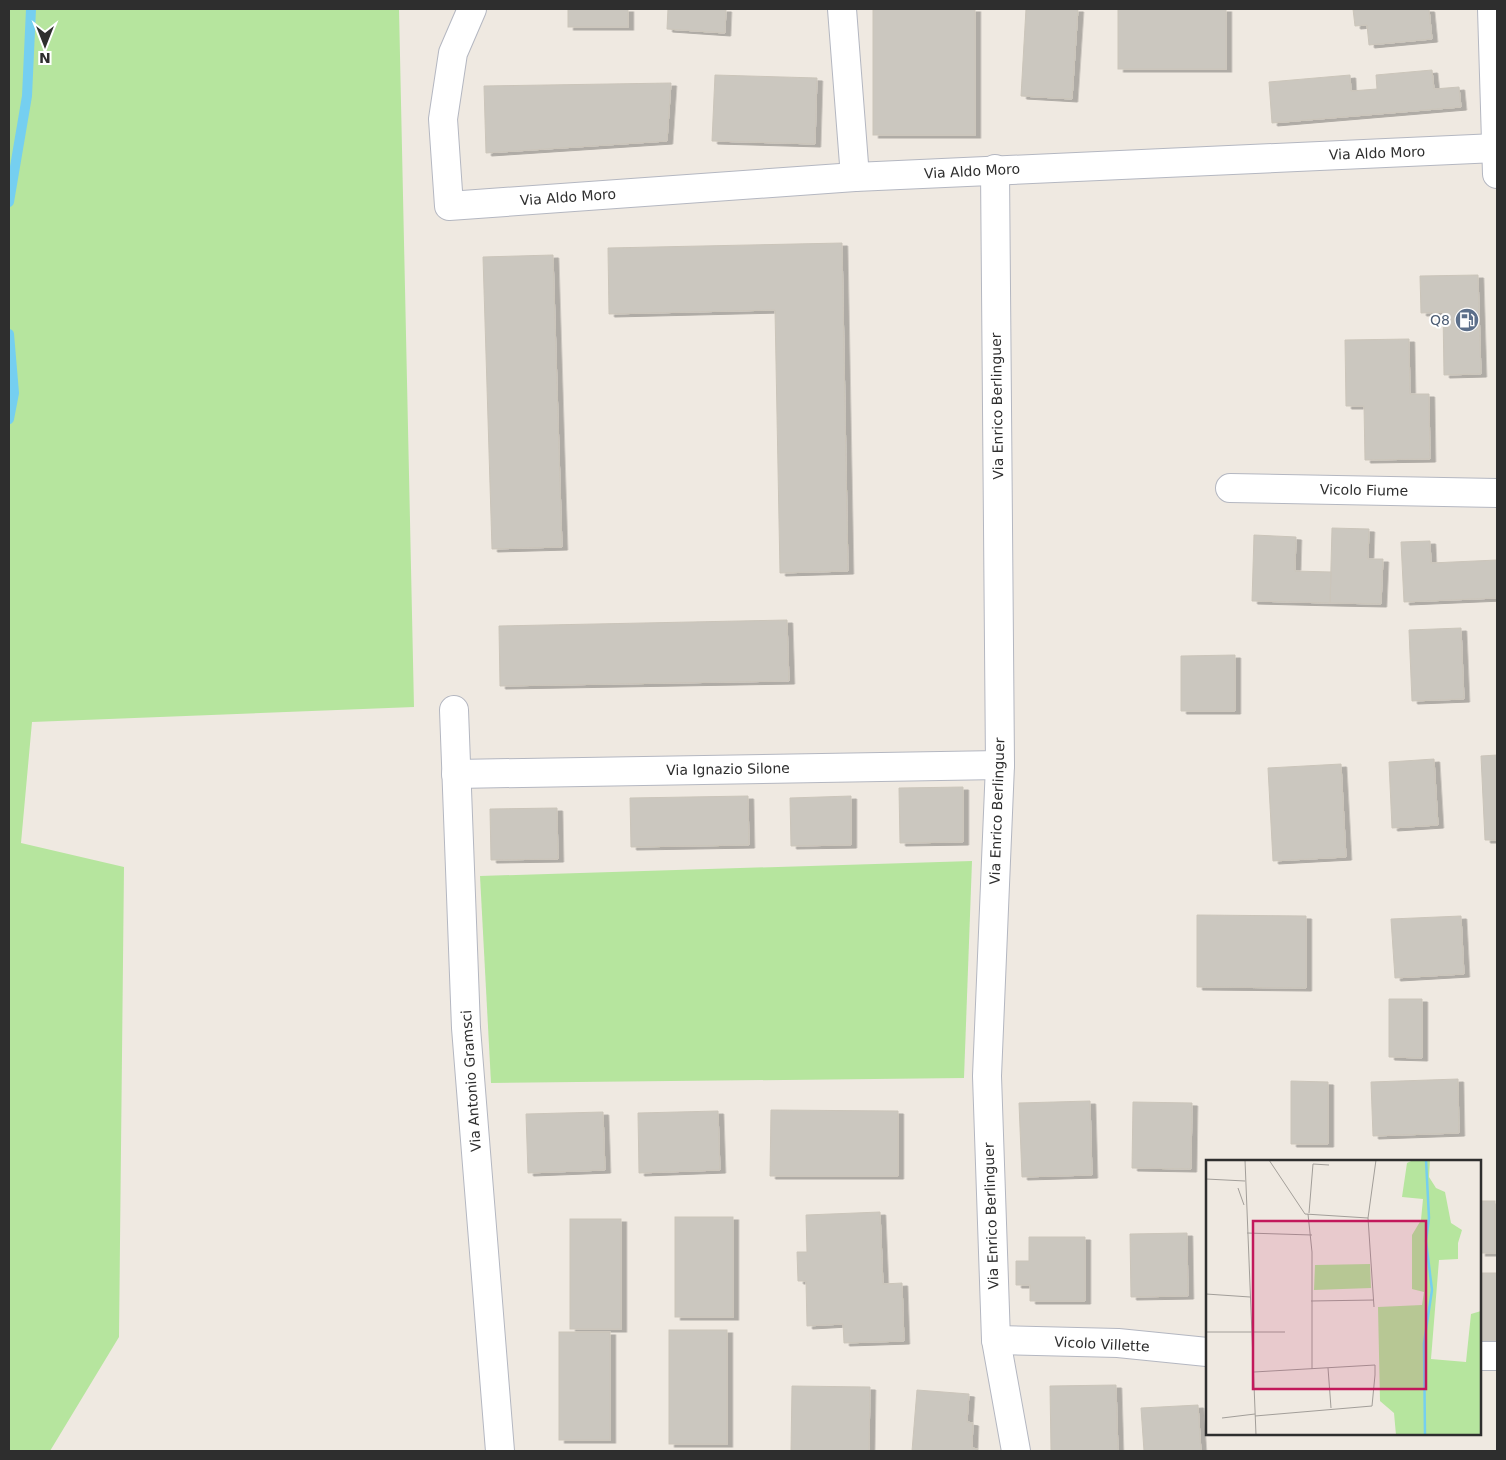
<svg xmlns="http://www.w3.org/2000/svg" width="1506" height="1460" viewBox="0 0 1506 1460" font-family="'DejaVu Sans',sans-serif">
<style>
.green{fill:#b6e59e}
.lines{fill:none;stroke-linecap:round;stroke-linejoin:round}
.stream{stroke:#75cff0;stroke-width:10}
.building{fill:#cbc7bf;stroke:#cbc5ba;filter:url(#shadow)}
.minor-casing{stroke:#b4b7c1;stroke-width:30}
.minor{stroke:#fff;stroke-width:28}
.labels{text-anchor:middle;stroke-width:4;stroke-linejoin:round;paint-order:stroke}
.street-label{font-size:14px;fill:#2e2e2e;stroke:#fff}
.service-label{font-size:14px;fill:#4e5e75;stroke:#fff;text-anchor:end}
.inset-river{fill:none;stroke:#75cff0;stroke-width:2.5}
.inset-road{fill:none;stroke:#a29e99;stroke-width:1}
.view{fill:#c2185b;fill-opacity:0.15;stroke:#c2185b;stroke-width:2.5}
.inset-edge{fill:none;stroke:#2e2e2e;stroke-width:2.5}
</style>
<defs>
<filter id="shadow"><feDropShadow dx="5.5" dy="3" stdDeviation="0" flood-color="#0004"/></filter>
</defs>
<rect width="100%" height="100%" fill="#efe9e1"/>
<!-- green -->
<g class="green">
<polygon points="9,9 399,9 414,707 32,722 21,843 124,867 119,1337 50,1451 9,1451"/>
<polygon points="972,861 964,1078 491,1083 480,876"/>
</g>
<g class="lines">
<!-- stream -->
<g class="stream">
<polyline points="9,202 27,96 31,9"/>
<polyline points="9,334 14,393 9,419"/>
</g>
</g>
<!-- building -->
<g class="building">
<rect x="568" y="9" width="60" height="18"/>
<polygon points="668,9 726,9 725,33 667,29"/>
<rect x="873" y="9" width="102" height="126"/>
<polygon points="1026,9 1078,9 1072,99 1021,96"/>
<rect x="1118" y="9" width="108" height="60"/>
<polygon points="1353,9 1429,9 1432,39 1369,45 1367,25 1355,26"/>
<polygon points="1432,70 1434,89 1459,87 1461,107 1272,123 1269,82 1350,75 1351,91 1377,89 1376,75"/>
<polygon points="715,75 817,78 815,144 712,141"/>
<polygon points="671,83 667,141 486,153 484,86"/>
<polygon points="842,243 848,571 780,573 775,310 609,314 608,248"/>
<polygon points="553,255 562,547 492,549 483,257"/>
<polygon points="1478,275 1481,374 1444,375 1443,312 1421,313 1420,276"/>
<polygon points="1409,339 1410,394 1429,394 1430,459 1365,460 1364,406 1346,406 1345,340"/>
<polygon points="1332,528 1369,529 1368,559 1383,559 1381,604 1330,603"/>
<polygon points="1254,535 1296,537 1295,571 1331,572 1330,603 1252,601"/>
<polygon points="1430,541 1431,563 1497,560 1497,598 1404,602 1401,542"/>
<polygon points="787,620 789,681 500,686 499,626"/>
<polygon points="1461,628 1464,699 1412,701 1409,630"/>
<polygon points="1235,655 1235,711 1181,711 1181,656"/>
<polygon points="1497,755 1497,840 1485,840 1481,756"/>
<polygon points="1434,759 1438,825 1392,828 1389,762"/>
<polygon points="1341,764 1346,857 1273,861 1268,768"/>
<polygon points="963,787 963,842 900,843 899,788"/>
<polygon points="748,796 749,845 631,847 630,798"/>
<polygon points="851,796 851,845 791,846 790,798"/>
<polygon points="557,808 558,859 491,860 490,809"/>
<polygon points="1197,915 1306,916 1306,988 1197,987"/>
<polygon points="1461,916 1464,974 1395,978 1391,919"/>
<polygon points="1389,999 1422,999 1422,1058 1389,1057"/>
<polygon points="1458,1079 1459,1133 1373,1136 1371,1082"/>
<polygon points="1291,1081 1328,1082 1328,1144 1291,1144"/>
<polygon points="1090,1101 1092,1175 1022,1177 1019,1103"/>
<polygon points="1133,1102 1192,1103 1191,1169 1132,1168"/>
<polygon points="771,1110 898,1111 898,1176 770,1176"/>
<polygon points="718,1111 720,1170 639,1173 638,1113"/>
<polygon points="603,1112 605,1170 528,1173 526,1114"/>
<rect x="1480" y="1201" width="15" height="52"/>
<polygon points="880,1212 883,1284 902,1283 904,1341 844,1343 843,1324 807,1326 806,1281 798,1281 797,1252 807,1252 806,1215"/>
<rect x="675" y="1217" width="58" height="100"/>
<rect x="570" y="1219" width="51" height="110"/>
<polygon points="1187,1233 1188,1296 1131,1297 1130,1234"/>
<polygon points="1029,1237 1085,1237 1085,1301 1030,1301 1030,1285 1016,1285 1016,1261 1029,1261"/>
<polygon points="1482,1273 1497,1273 1497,1343 1480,1343"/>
<rect x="669" y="1330" width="58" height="114"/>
<rect x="559" y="1332" width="51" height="108"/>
<polygon points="1116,1385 1118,1451 1051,1451 1050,1386"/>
<polygon points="792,1386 870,1387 869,1451 791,1451"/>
<polygon points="917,1390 969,1394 967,1422 973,1423 972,1448 978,1449 977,1451 912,1451"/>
<polygon points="1198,1405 1201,1451 1144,1451 1141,1408"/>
</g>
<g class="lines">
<!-- minor casing -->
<g class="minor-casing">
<g id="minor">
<polyline points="472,9 453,53 443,119 449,206 855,177 1496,148"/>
<polyline points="842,9 855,177"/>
<polyline points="1492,9 1497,174"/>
<polyline points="995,169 1000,765 987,1076 996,1340 1016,1451"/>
<polyline points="1230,488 1497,493"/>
<polyline points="454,710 466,1028 500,1451"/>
<polyline points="456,774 1000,765"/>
<polyline points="996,1340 1118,1343 1207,1352"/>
<polyline points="1480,1356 1497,1356"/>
</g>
</g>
<!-- minor -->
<use href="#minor" class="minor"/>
</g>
<!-- icons -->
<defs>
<g id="fuel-disc" transform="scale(1.25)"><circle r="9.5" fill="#5c6f8a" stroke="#fff"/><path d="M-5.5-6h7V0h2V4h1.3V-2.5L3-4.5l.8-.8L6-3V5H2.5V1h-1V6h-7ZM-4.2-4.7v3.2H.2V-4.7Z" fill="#fff"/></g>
</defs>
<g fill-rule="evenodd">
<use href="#fuel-disc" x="1467" y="320"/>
</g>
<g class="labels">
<!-- street labels -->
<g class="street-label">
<text transform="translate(1377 153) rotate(-2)" y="5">Via Aldo Moro</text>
<text transform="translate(972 171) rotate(-3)" y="5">Via Aldo Moro</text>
<text transform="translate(568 197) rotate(-4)" y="5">Via Aldo Moro</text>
<text transform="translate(997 406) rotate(-91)" y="5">Via Enrico Berlinguer</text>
<text transform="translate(1364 490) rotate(1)" y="5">Vicolo Fiume</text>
<text transform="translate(728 769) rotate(-1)" y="5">Via Ignazio Silone</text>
<text transform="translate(997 811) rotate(-88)" y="5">Via Enrico Berlinguer</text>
<text transform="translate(471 1081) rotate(-94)" y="5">Via Antonio Gramsci</text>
<text transform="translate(991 1216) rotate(-92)" y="5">Via Enrico Berlinguer</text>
<text transform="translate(1102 1344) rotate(3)" y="5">Vicolo Villette</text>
</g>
<!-- service labels -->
<g class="service-label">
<text x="1450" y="325">Q8</text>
</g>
</g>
<!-- overview -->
<g transform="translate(1206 1160)">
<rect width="275" height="275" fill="#efe9e1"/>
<path d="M 207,0 L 224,0 L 223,17 L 230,28 L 239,32 L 245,63 L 256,70 L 252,83 L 252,99 L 233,100 L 225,199 L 260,202 L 265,154 L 275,151 L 275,275 L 190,275 L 188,253 L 174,241 L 172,147 L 216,145 L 218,132 L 206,129 L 206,75 L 215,60 L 217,39 L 196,37 L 201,3 ZM 164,104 L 165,128 L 108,130 L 109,105 Z" fill="#b6e59e"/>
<path class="inset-river" d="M 219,275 L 218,183 L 226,130 L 220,81 L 223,58 L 220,0"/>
<path class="inset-road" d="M 39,0 L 50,275M 63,0 L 99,54 L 162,58M 0,19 L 39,21M 32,28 L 38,45M 103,53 L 107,4 L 123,5M 102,54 L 106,92 L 106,209M 41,73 L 106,75M 0,134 L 44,137M 105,141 L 168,140M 168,147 L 162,58 L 170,0M 0,172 L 79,172M 122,208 L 125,248M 48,212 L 169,205 L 169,215 L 166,246 L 49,256M 16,258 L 49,254"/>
<path class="view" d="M 47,61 L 220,61 L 220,229 L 47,229 Z"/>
<rect width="275" height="275" class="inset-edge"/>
</g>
<!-- border -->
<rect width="1506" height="1460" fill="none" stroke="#2e2e2e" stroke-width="20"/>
<!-- north arrow -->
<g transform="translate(45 45) rotate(180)" stroke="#ffffff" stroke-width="4" paint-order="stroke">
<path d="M0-4L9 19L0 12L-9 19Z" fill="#2e2e2e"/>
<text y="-8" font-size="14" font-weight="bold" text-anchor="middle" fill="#2e2e2e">N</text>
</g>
</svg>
